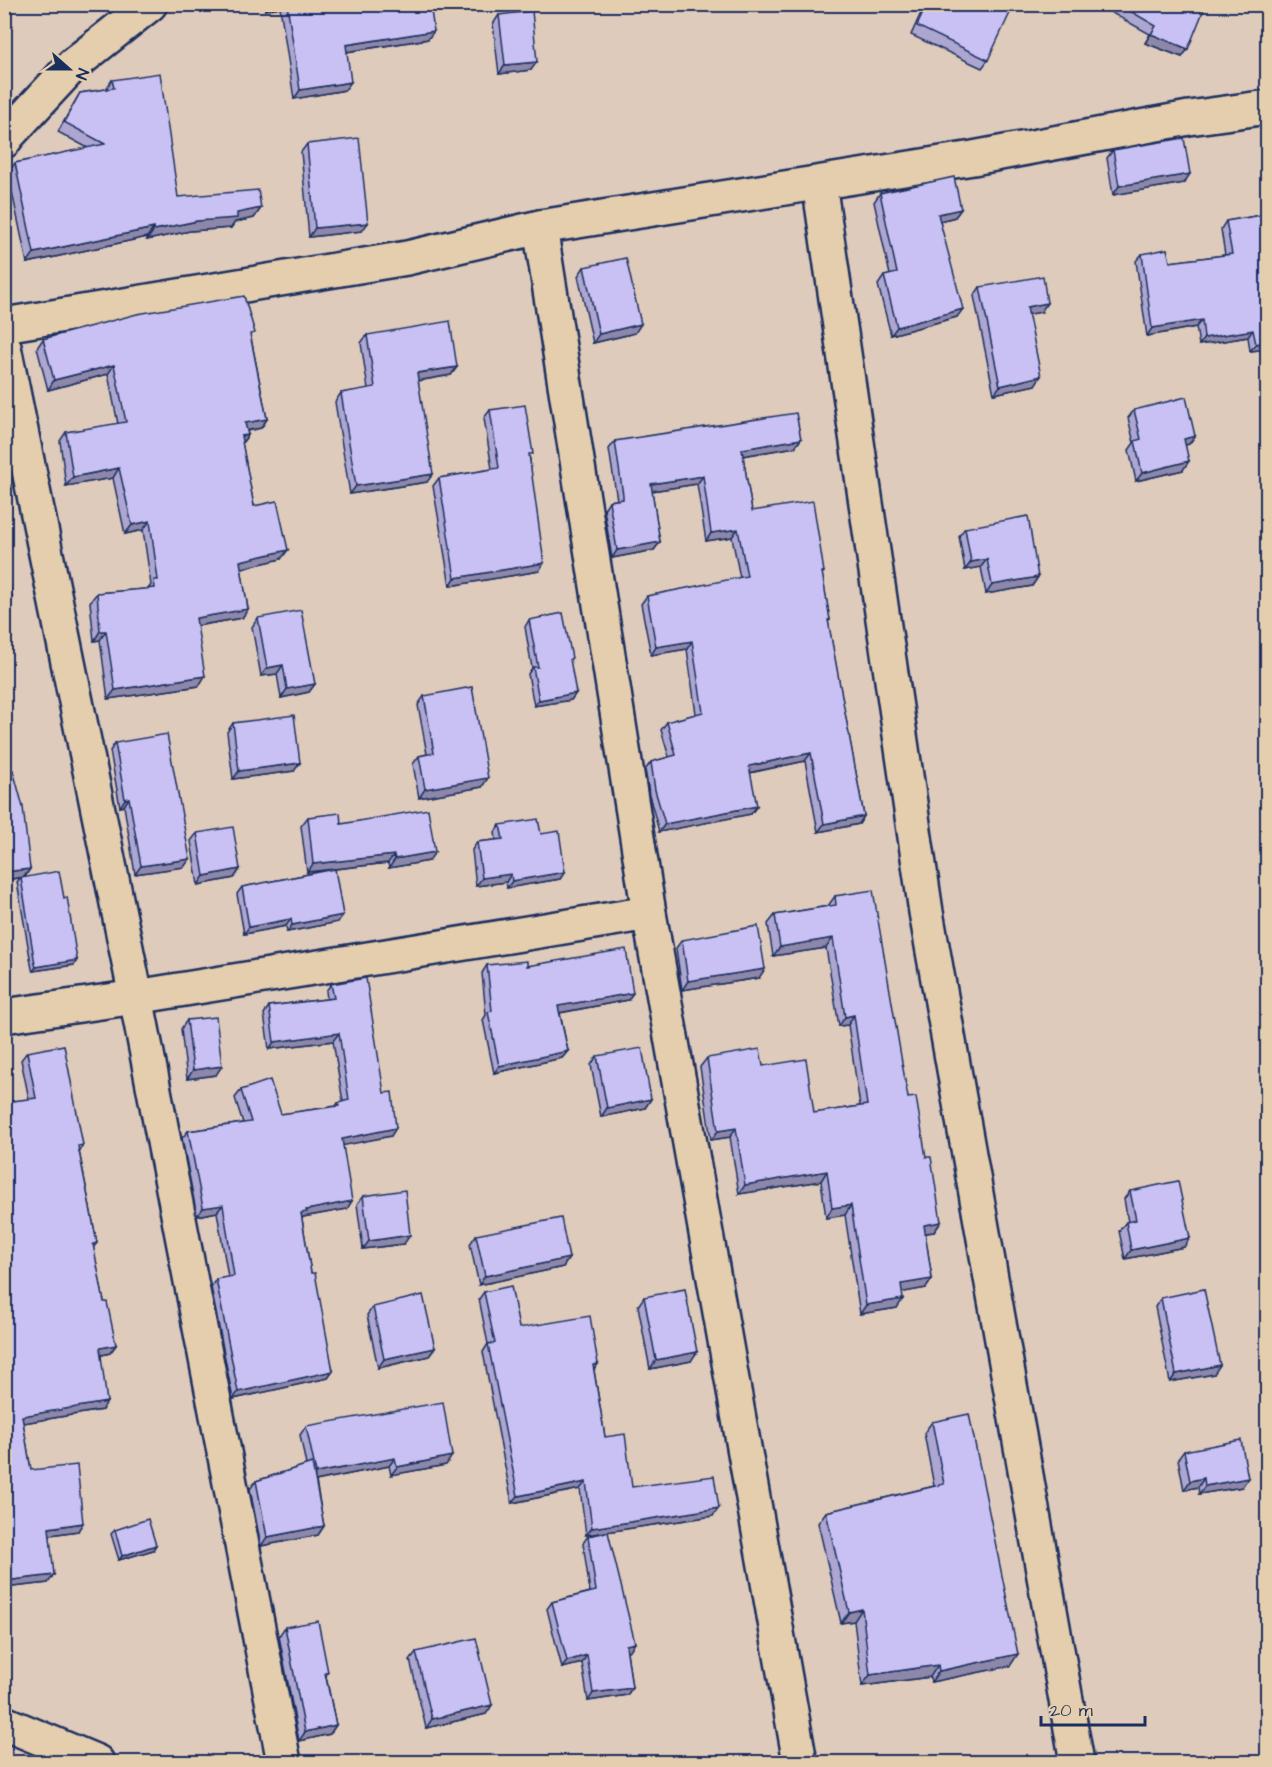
<svg xmlns="http://www.w3.org/2000/svg" width="1272" height="1767" viewBox="0 0 1272 1767" font-family="'Architects Daughter',sans-serif">
<style>
.lines{fill:none;stroke-linecap:round;stroke-linejoin:round}
.minor-casing{stroke:#1b2f5e;stroke-width:38}
.minor{stroke:#e5ceae;stroke-width:33}
.wall{fill:#ada6d1;stroke:#1b2f5e;stroke-width:1.5}
.shaded-wall{fill:#8d87aa;stroke:#1b2f5e;stroke-width:1.5}
.building{fill:#c9c1f3;stroke:#1b2f5e;stroke-width:1.5}
</style>
<rect width="100%" height="100%" fill="#dfcbbc"/>
<filter id="ink" filterUnits="userSpaceOnUse"><feTurbulence type="fractalNoise" baseFrequency=".0167" numOctaves="2"/><feDisplacementMap in="SourceGraphic" scale="12" xChannelSelector="R" yChannelSelector="G"/><feConvolveMatrix kernelMatrix="1 2 1 2 8 2 1 2 1" color-interpolation-filters="sRGB"/></filter>
<g filter="url(#ink)">
<g class="lines">
<!-- minor casing -->
<g class="minor-casing">
<g id="minor">
<polyline points="4,141 9,134 73,65 150,4"/>
<polyline points="819,183 926,912 1077,1762"/>
<polyline points="540,227 649,913"/>
<polyline points="4,325 407,258 540,227 973,158 1189,118 1268,107"/>
<polyline points="4,347 136,997 284,1762"/>
<polyline points="4,1016 136,997 649,913 800,1762"/>
<polyline points="4,1723 97,1762"/>
</g>
</g>
<!-- minor -->
<use href="#minor" class="minor"/>
</g>
<!-- wall -->
<g class="wall">
<polygon points="264,4 430,4 428,39 347,52 345,90 294,99 280,7 265,10"/>
<polygon points="925,4 1000,4 988,60 982,68 911,35"/>
<polygon points="1113,4 1206,4 1182,57 1145,43 1150,34 1110,12"/>
<polygon points="499,15 531,70 499,74 493,24"/>
<polygon points="112,80 178,197 261,208 254,218 235,222 231,228 190,231 147,240 147,237 27,263 8,173 15,163 88,148 58,132 74,103 80,93 106,89"/>
<polygon points="307,144 362,231 309,237 301,152"/>
<polygon points="1113,150 1184,183 1113,195 1107,158"/>
<polygon points="880,193 961,209 955,217 940,221 957,317 891,335 878,285 884,276 890,275 874,202"/>
<polygon points="1268,214 1268,349 1250,351 1248,337 1199,345 1196,327 1147,336 1136,261 1142,254 1170,262 1225,255 1221,229 1226,221"/>
<polygon points="584,267 635,333 593,343 578,276"/>
<polygon points="980,287 1041,312 1028,314 1035,385 994,394 974,296"/>
<polygon points="367,335 457,367 451,375 418,381 427,482 350,494 335,402 341,393 368,389 361,343"/>
<polygon points="251,338 267,419 261,428 247,431 248,435 242,443 254,506 281,559 241,568 248,609 242,618 197,626 199,686 108,699 100,640 94,641 90,602 97,593 148,589 151,585 143,530 125,534 113,478 66,486 60,441 66,432 118,424 108,374 48,390 37,348 43,339"/>
<polygon points="490,410 530,459 539,571 450,586 433,486 439,478 492,469 484,418"/>
<polygon points="1134,410 1195,436 1189,444 1185,445 1183,470 1136,481 1129,450 1134,443 1128,418"/>
<polygon points="801,439 795,447 743,456 752,511 824,572 822,574 830,620 828,622 864,816 859,824 818,832 805,761 750,773 751,814 659,832 650,798 645,770 651,762 669,757 661,730 667,722 696,714 687,649 651,655 641,604 647,596 740,578 732,537 706,541 697,484 652,491 660,542 654,550 612,558 604,509 609,501 617,500 609,449 615,441"/>
<polygon points="965,528 1038,577 1032,586 986,594 981,567 965,570 959,536"/>
<polygon points="258,618 315,684 309,692 281,698 277,674 261,676 252,627"/>
<polygon points="529,620 576,693 571,700 534,706 528,674 532,668 525,627"/>
<polygon points="424,696 482,787 419,798 413,764 419,756 427,754 418,705"/>
<polygon points="233,723 294,771 233,779 227,732"/>
<polygon points="115,743 184,867 135,874 124,806 120,807 110,751"/>
<polygon points="4,772 30,869 25,877 64,898 77,960 74,965 33,971 32,969 17,882 20,878 4,880"/>
<polygon points="308,817 341,824 429,861 389,868 388,863 335,869 338,922 287,932 286,926 244,934 237,894 242,887 334,869 307,872 301,826"/>
<polygon points="500,825 565,872 560,879 507,888 506,882 476,886 472,850 477,842 496,840 495,832"/>
<polygon points="197,833 240,869 234,878 198,885 191,841"/>
<polygon points="835,896 908,1098 926,1157 941,1222 934,1232 925,1233 932,1279 926,1288 902,1292 897,1308 860,1314 845,1215 826,1218 821,1181 739,1194 730,1137 711,1140 700,1067 707,1058 763,1066 814,1113 860,1106 848,1025 839,1026 826,948 773,956 768,924 775,915 828,906"/>
<polygon points="682,940 759,978 682,990 676,948"/>
<polygon points="487,965 527,966 628,1000 560,1013 568,1051 562,1058 494,1073 483,1020 486,1015 482,973"/>
<polygon points="331,984 384,1093 391,1136 343,1145 347,1209 303,1217 302,1219 311,1273 333,1371 328,1378 233,1399 211,1287 216,1279 228,1277 217,1212 197,1216 182,1138 188,1131 243,1123 235,1098 241,1090 281,1114 336,1106 338,1103 343,1102 333,1041 269,1049 264,1014 269,1006 327,999 326,991"/>
<polygon points="187,1020 216,1075 187,1079 181,1029"/>
<polygon points="27,1052 83,1145 79,1151 97,1243 93,1248 104,1302 116,1345 110,1353 101,1355 102,1410 23,1423 31,1470 78,1531 50,1535 48,1583 4,1588 29,1099 21,1060"/>
<polygon points="597,1056 651,1099 645,1108 601,1117 591,1065"/>
<polygon points="1130,1191 1184,1247 1125,1259 1119,1231 1126,1222 1128,1222 1124,1199"/>
<polygon points="363,1196 404,1244 363,1249 357,1204"/>
<polygon points="476,1235 569,1258 563,1267 479,1285 470,1244"/>
<polygon points="484,1292 519,1328 598,1364 594,1370 605,1437 632,1487 713,1516 586,1535 580,1489 512,1503 483,1352 488,1344 479,1299"/>
<polygon points="644,1297 691,1361 650,1369 638,1306"/>
<polygon points="1161,1298 1214,1374 1170,1382 1155,1307"/>
<polygon points="373,1307 435,1348 429,1356 378,1368 367,1315"/>
<polygon points="932,1422 1010,1666 931,1682 930,1677 862,1686 854,1621 841,1623 818,1523 826,1512 934,1486 924,1433"/>
<polygon points="306,1426 446,1465 391,1475 389,1466 316,1481 324,1526 318,1535 261,1546 250,1489 256,1481 306,1465 300,1435"/>
<polygon points="1184,1451 1242,1487 1199,1494 1198,1487 1184,1490 1178,1459"/>
<polygon points="115,1530 153,1550 119,1560 111,1534"/>
<polygon points="588,1536 630,1650 627,1651 632,1688 627,1695 588,1701 582,1663 562,1668 547,1609 552,1602 590,1592 583,1543"/>
<polygon points="285,1627 328,1672 326,1676 336,1725 330,1734 299,1741 279,1636"/>
<polygon points="416,1652 492,1705 486,1714 426,1728 410,1660"/>
</g>
<!-- shaded-wall -->
<g class="shaded-wall">
<polygon points="269,4 282,4 280,7 265,10"/>
<polygon points="434,31 428,39 339,53 346,45"/>
<polygon points="1151,34 1188,49 1182,57 1145,43"/>
<polygon points="537,62 531,70 499,74 505,65"/>
<polygon points="351,82 345,90 294,99 300,90"/>
<polygon points="1190,174 1184,183 1113,195 1119,186"/>
<polygon points="261,208 254,218 235,222 231,228 190,231 147,240 154,230"/>
<polygon points="961,209 955,217 932,223 938,214"/>
<polygon points="368,223 362,231 309,237 315,228"/>
<polygon points="154,228 147,237 27,263 34,253"/>
<polygon points="1047,303 1041,312 1021,316 1027,307"/>
<polygon points="963,309 957,317 891,335 897,327"/>
<polygon points="1202,320 1196,327 1147,336 1152,328"/>
<polygon points="641,324 635,333 593,343 599,334"/>
<polygon points="1253,330 1248,337 1199,345 1204,338"/>
<polygon points="1268,342 1268,349 1250,351 1256,344"/>
<polygon points="114,365 108,374 48,390 54,380"/>
<polygon points="457,367 451,375 411,382 417,373"/>
<polygon points="1041,376 1035,385 994,394 1000,386"/>
<polygon points="267,419 261,428 239,432 245,423"/>
<polygon points="248,435 241,444 241,436"/>
<polygon points="1195,436 1189,444 1178,447 1184,439"/>
<polygon points="801,439 795,447 736,457 742,449"/>
<polygon points="1189,461 1183,470 1136,481 1142,473"/>
<polygon points="119,468 113,478 66,486 73,477"/>
<polygon points="433,474 427,482 350,494 356,486"/>
<polygon points="703,476 697,484 645,492 651,484"/>
<polygon points="150,521 143,530 125,534 132,525"/>
<polygon points="738,529 732,537 706,541 711,533"/>
<polygon points="660,542 654,550 612,558 617,550"/>
<polygon points="288,550 281,559 234,570 240,561"/>
<polygon points="987,559 981,567 965,570 971,562"/>
<polygon points="544,563 539,571 450,586 455,578"/>
<polygon points="1038,577 1032,586 986,594 992,585"/>
<polygon points="12,597 7,605 4,605 4,599"/>
<polygon points="248,609 242,618 189,627 196,618"/>
<polygon points="100,631 106,631 100,640 94,641"/>
<polygon points="692,641 687,649 651,655 656,647"/>
<polygon points="283,665 277,674 261,676 267,668"/>
<polygon points="205,676 199,686 108,699 115,690"/>
<polygon points="315,684 309,692 281,698 287,689"/>
<polygon points="576,693 571,700 534,706 539,700"/>
<polygon points="811,753 805,761 743,774 749,766"/>
<polygon points="300,763 294,771 233,779 239,771"/>
<polygon points="488,778 482,787 419,798 425,789"/>
<polygon points="129,798 124,806 120,807 125,799"/>
<polygon points="757,806 751,814 659,832 665,824"/>
<polygon points="864,816 859,824 818,832 824,824"/>
<polygon points="435,852 429,861 389,868 395,859"/>
<polygon points="394,855 388,863 307,872 313,864"/>
<polygon points="190,859 184,867 135,874 141,866"/>
<polygon points="30,869 24,877 4,880 4,872"/>
<polygon points="240,869 234,878 198,885 204,876"/>
<polygon points="565,872 560,879 507,888 512,881"/>
<polygon points="511,874 506,882 476,886 482,878"/>
<polygon points="343,915 338,922 287,932 292,925"/>
<polygon points="291,919 286,926 244,934 249,927"/>
<polygon points="833,938 826,948 773,956 780,947"/>
<polygon points="77,960 74,965 33,971 36,967"/>
<polygon points="765,969 759,978 682,990 688,981"/>
<polygon points="633,993 628,1000 553,1014 558,1006"/>
<polygon points="854,1015 848,1025 839,1026 845,1017"/>
<polygon points="339,1033 333,1041 269,1049 274,1042"/>
<polygon points="568,1051 562,1058 494,1073 499,1066"/>
<polygon points="222,1066 216,1075 187,1079 193,1070"/>
<polygon points="651,1099 645,1108 601,1117 607,1108"/>
<polygon points="396,1128 391,1136 336,1147 342,1139"/>
<polygon points="736,1128 730,1137 711,1140 718,1131"/>
<polygon points="827,1171 821,1181 739,1194 745,1185"/>
<polygon points="352,1201 347,1209 303,1217 301,1220 301,1213 306,1210"/>
<polygon points="223,1205 217,1212 197,1216 203,1208"/>
<polygon points="851,1205 845,1215 826,1218 832,1208"/>
<polygon points="941,1222 934,1232 918,1234 924,1225"/>
<polygon points="410,1235 404,1244 363,1249 369,1241"/>
<polygon points="1190,1238 1184,1247 1125,1259 1131,1250"/>
<polygon points="569,1258 563,1267 479,1285 485,1276"/>
<polygon points="932,1279 926,1288 894,1294 901,1284"/>
<polygon points="903,1299 897,1308 860,1314 866,1305"/>
<polygon points="116,1345 110,1353 94,1357 100,1348"/>
<polygon points="435,1348 429,1356 378,1368 384,1359"/>
<polygon points="697,1352 691,1361 650,1369 656,1360"/>
<polygon points="598,1364 593,1371 593,1365"/>
<polygon points="1220,1365 1214,1374 1170,1382 1176,1374"/>
<polygon points="333,1371 328,1378 233,1399 238,1392"/>
<polygon points="107,1402 102,1410 17,1424 22,1416"/>
<polygon points="452,1456 446,1465 391,1475 397,1467"/>
<polygon points="395,1458 389,1466 310,1482 316,1473"/>
<polygon points="1204,1478 1198,1487 1184,1490 1190,1481"/>
<polygon points="1248,1478 1242,1487 1199,1494 1205,1486"/>
<polygon points="586,1482 580,1489 512,1503 518,1496"/>
<polygon points="719,1508 713,1516 586,1535 592,1528"/>
<polygon points="83,1523 78,1531 43,1536 49,1528"/>
<polygon points="324,1526 318,1535 261,1546 267,1537"/>
<polygon points="156,1545 153,1550 119,1560 122,1556"/>
<polygon points="54,1575 48,1583 4,1588 4,1581"/>
<polygon points="862,1609 854,1621 841,1623 849,1612"/>
<polygon points="635,1643 630,1650 621,1653 626,1645"/>
<polygon points="1018,1654 1010,1666 931,1682 939,1671"/>
<polygon points="587,1655 582,1663 562,1668 567,1661"/>
<polygon points="938,1665 930,1677 862,1686 870,1675"/>
<polygon points="632,1688 627,1695 588,1701 593,1693"/>
<polygon points="492,1705 486,1714 426,1728 432,1719"/>
<polygon points="336,1725 330,1734 299,1741 305,1732"/>
</g>
<!-- building -->
<g class="building">
<polygon points="287,4 430,4 434,31 346,45 351,82 300,90"/>
<polygon points="927,4 1000,4 998,8 1010,13 988,60 917,26"/>
<polygon points="1118,4 1206,4 1188,49 1151,34 1156,26"/>
<polygon points="532,11 537,62 505,65 499,15"/>
<polygon points="160,73 178,197 258,190 261,208 237,213 237,218 197,221 154,230 154,228 34,253 15,163 105,144 64,122 80,93 114,88 112,80"/>
<polygon points="359,138 368,223 315,228 307,144"/>
<polygon points="1184,138 1190,174 1119,186 1113,150"/>
<polygon points="954,177 961,209 938,214 963,309 897,327 884,276 897,273 880,193"/>
<polygon points="1268,214 1268,342 1256,344 1253,330 1204,338 1202,320 1152,328 1142,254 1167,249 1170,262 1232,254 1226,221"/>
<polygon points="626,258 641,324 599,334 584,267"/>
<polygon points="1043,276 1047,303 1027,307 1041,376 1000,386 980,287"/>
<polygon points="244,296 255,333 250,334 267,419 245,423 248,435 241,436 254,506 277,501 288,550 240,561 248,609 196,618 205,676 115,690 106,631 100,631 97,593 155,588 154,580 158,580 150,521 132,525 119,468 73,477 66,432 126,422 114,365 54,380 43,339 137,314"/>
<polygon points="450,321 457,367 417,373 433,474 356,486 341,393 375,387 367,335"/>
<polygon points="1186,397 1195,436 1184,439 1189,461 1142,473 1135,441 1141,439 1134,410"/>
<polygon points="525,405 533,454 529,454 544,563 455,578 439,478 499,468 490,410"/>
<polygon points="796,413 801,439 742,449 752,511 813,501 824,572 822,572 830,620 828,620 864,816 824,824 811,753 749,766 757,806 665,824 655,790 651,762 676,755 667,722 703,712 692,641 656,647 647,596 747,576 738,529 711,533 703,476 651,484 660,542 617,550 609,501 623,499 623,495 615,441"/>
<polygon points="1028,516 1038,577 992,585 987,559 971,562 965,528"/>
<polygon points="4,554 12,597 4,599"/>
<polygon points="301,610 315,684 287,689 283,665 267,668 258,618"/>
<polygon points="563,613 572,658 570,659 576,693 539,700 533,667 538,667 529,620"/>
<polygon points="472,687 488,778 425,789 419,756 434,753 424,696"/>
<polygon points="294,715 300,763 239,771 233,723"/>
<polygon points="167,734 190,859 141,866 129,798 125,799 115,743"/>
<polygon points="13,770 23,807 30,869 4,872 4,772"/>
<polygon points="428,809 435,852 395,859 394,855 313,864 308,817 340,813 341,824"/>
<polygon points="538,819 541,834 559,831 565,872 512,881 511,874 482,878 477,842 503,839 500,825"/>
<polygon points="233,827 240,869 204,876 197,833"/>
<polygon points="335,869 343,915 292,925 291,919 249,927 242,887"/>
<polygon points="59,871 64,898 67,897 77,960 36,967 35,964 21,878"/>
<polygon points="873,890 908,1098 916,1097 926,1157 931,1157 941,1222 924,1225 932,1279 901,1284 903,1299 866,1305 851,1205 832,1208 827,1171 745,1185 736,1128 718,1131 707,1058 760,1049 763,1066 806,1059 814,1113 867,1105 854,1015 845,1017 833,938 780,947 775,915 836,905 835,896"/>
<polygon points="758,926 765,969 688,981 682,940"/>
<polygon points="626,949 633,993 558,1006 568,1051 499,1066 488,1012 492,1011 487,965 527,961 527,966"/>
<polygon points="366,978 384,1093 392,1092 396,1128 342,1139 352,1201 306,1210 307,1212 301,1213 311,1273 315,1273 333,1371 238,1392 216,1279 234,1276 223,1205 203,1208 188,1131 251,1122 241,1090 270,1080 281,1114 339,1106 338,1103 349,1100 339,1033 274,1042 269,1006 334,998 331,984"/>
<polygon points="216,1017 222,1066 193,1070 187,1020"/>
<polygon points="64,1045 83,1145 78,1146 97,1243 93,1244 104,1302 107,1302 116,1345 100,1348 107,1402 22,1416 31,1470 77,1465 83,1523 49,1528 54,1575 4,1581 4,1102 36,1098 27,1052"/>
<polygon points="642,1048 651,1099 607,1108 597,1056"/>
<polygon points="1178,1181 1190,1238 1131,1250 1126,1222 1136,1220 1130,1191"/>
<polygon points="405,1190 410,1235 369,1241 363,1196"/>
<polygon points="561,1218 569,1258 485,1276 476,1235"/>
<polygon points="511,1286 519,1328 590,1316 598,1364 593,1365 605,1437 625,1434 632,1487 714,1476 719,1508 592,1528 586,1482 518,1496 488,1344 495,1343 484,1292"/>
<polygon points="685,1289 697,1352 656,1360 644,1297"/>
<polygon points="1204,1289 1220,1365 1176,1374 1161,1298"/>
<polygon points="423,1295 435,1348 384,1359 373,1307"/>
<polygon points="443,1402 452,1456 397,1467 395,1458 316,1473 306,1426"/>
<polygon points="969,1414 1018,1654 939,1671 938,1665 870,1675 862,1609 849,1612 826,1512 944,1484 932,1422"/>
<polygon points="1241,1440 1248,1478 1205,1486 1204,1478 1190,1481 1184,1451"/>
<polygon points="312,1463 324,1526 267,1537 256,1481"/>
<polygon points="148,1519 156,1545 122,1556 115,1530"/>
<polygon points="608,1532 635,1643 626,1645 632,1688 593,1693 587,1655 567,1661 552,1602 596,1591 588,1536"/>
<polygon points="318,1621 328,1672 325,1673 336,1725 305,1732 285,1627"/>
<polygon points="476,1638 492,1705 432,1719 416,1652"/>
</g>
</g>
<!-- margin -->
<rect width="1272" height="1767" fill="none" stroke="#e5ceae" stroke-width="24"/>
<rect x="12" y="12" width="1248" height="1743" fill="none" stroke="#1b2f5e" stroke-width="2" filter="url(#ink)"/>
<!-- north arrow -->
<g transform="translate(69 69) rotate(111)" stroke="#e5ceae" stroke-width="4.5" paint-order="stroke">
<path d="M0-4.5L10 22L0 15L-10 22Z" fill="#1b2f5e"/>
<text y="-9" font-size="16" font-weight="bold" text-anchor="middle" fill="#1b2f5e">N</text>
</g>
<!-- scale -->
<path d="M1041 1716v9h104v-9" fill="none" stroke="#1b2f5e" stroke-width="3"/>
<text x="1050" y="1716" font-size="18" fill="#1b2f5e" stroke="#e5ceae" stroke-width="4.5" paint-order="stroke">20 m</text>
</svg>
